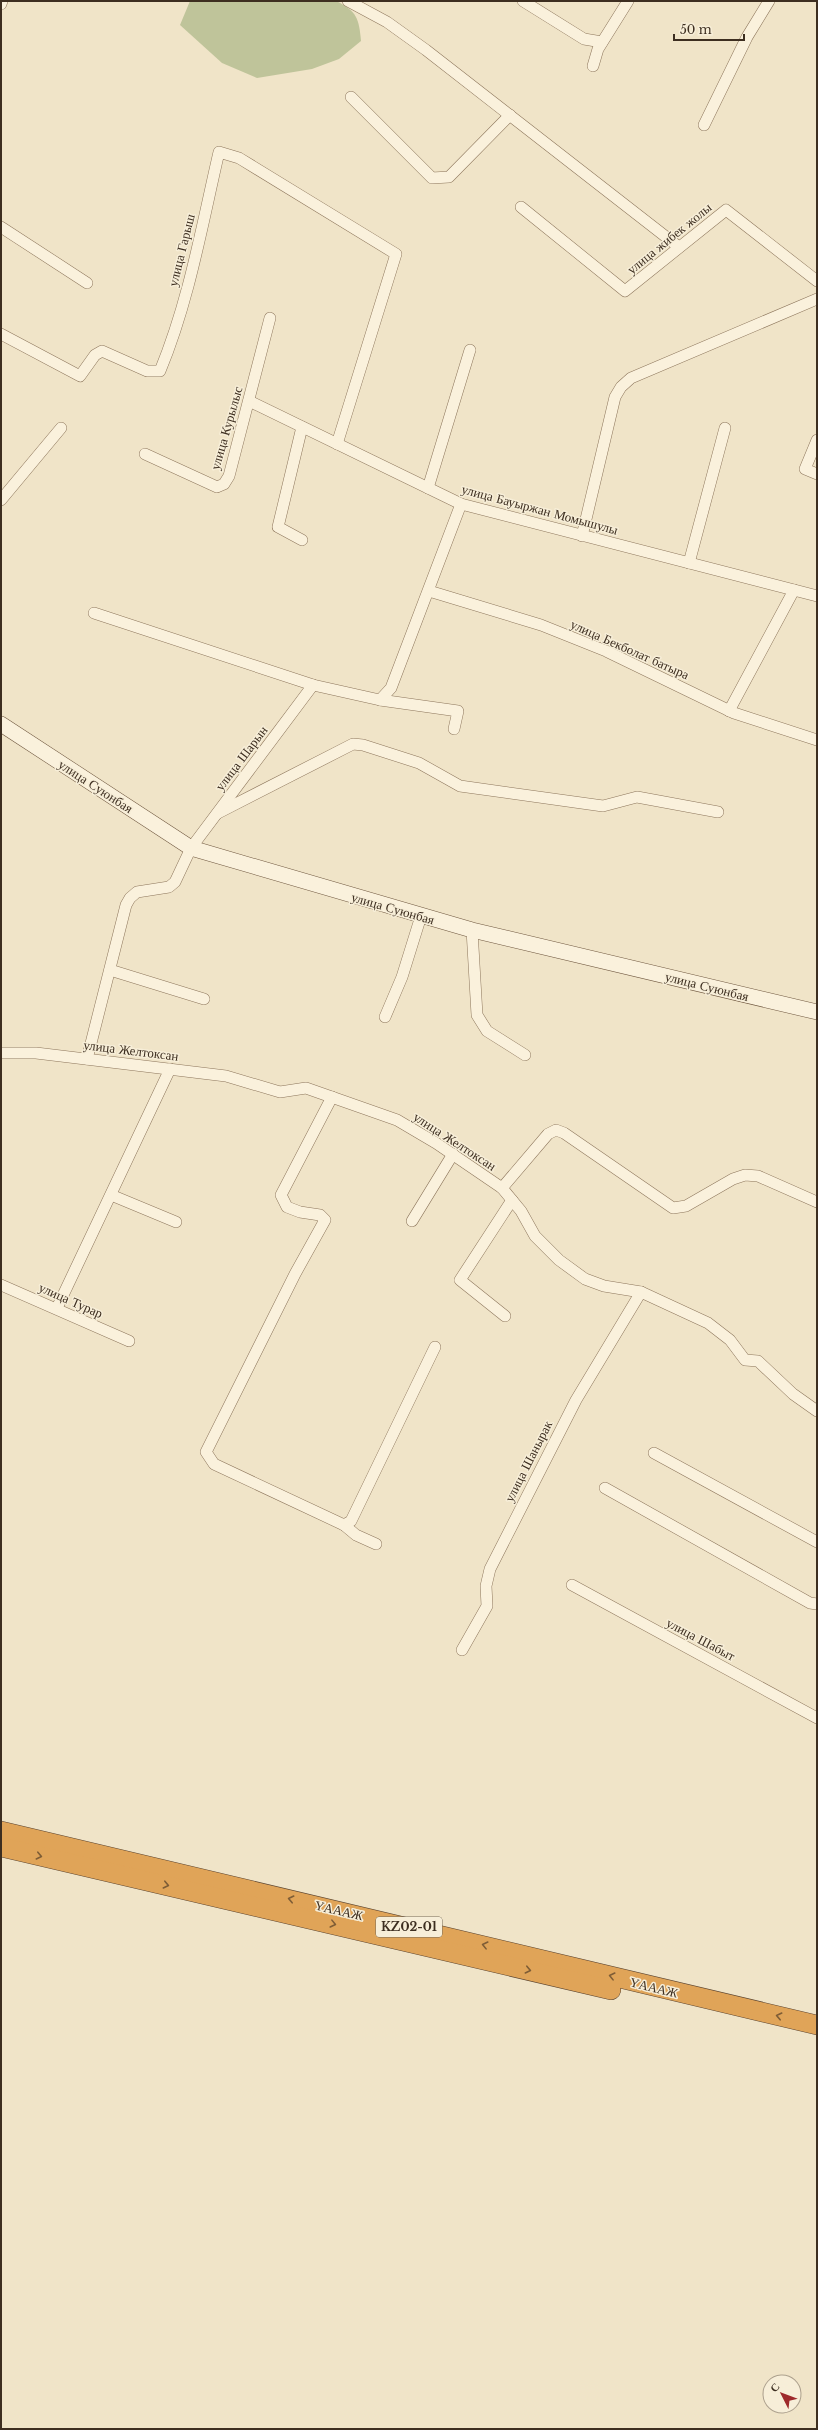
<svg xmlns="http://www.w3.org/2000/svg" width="818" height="2430" viewBox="0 0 818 2430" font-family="'Libre Baskerville',serif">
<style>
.cemetery{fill:#bfc49a}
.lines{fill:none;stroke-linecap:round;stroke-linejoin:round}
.street-casing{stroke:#8d765c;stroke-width:12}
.secondary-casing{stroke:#6f573f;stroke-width:16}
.highway-casing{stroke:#5b4430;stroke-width:20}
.street{stroke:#faf1dc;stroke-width:11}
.secondary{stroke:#faf1dc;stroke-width:15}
.highway{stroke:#e0a458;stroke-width:19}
.oneway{stroke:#7e5d36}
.labels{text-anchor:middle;stroke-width:3;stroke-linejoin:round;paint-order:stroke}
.shield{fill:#f7eed8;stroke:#756857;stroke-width:1}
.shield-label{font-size:12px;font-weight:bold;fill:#3d2e20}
.street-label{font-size:13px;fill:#3d2e20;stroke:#f7eed8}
</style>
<rect width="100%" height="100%" fill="#f0e4c8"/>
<!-- cemetery -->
<path class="cemetery" d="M 190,1 L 336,1 C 357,11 359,19 361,41 L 339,59 L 312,69 L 257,78 L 222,63 L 180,25 Z"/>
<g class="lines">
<!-- street casing -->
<g class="street-casing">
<g id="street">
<polyline points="348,1 387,22 426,50 679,247"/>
<polyline points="523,1 584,39 602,42"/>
<polyline points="1,4 2,1"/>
<polyline points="593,66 598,49 628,1"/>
<polyline points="351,97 432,178 449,177 510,115"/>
<polyline points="704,125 747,37 769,1"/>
<polyline points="521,207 625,291 726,210 817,281"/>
<polyline points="1,227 87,283"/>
<path d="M 1,334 L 80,376 L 95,355 L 102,351 L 147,371 L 160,371 C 189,301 202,225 219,152 L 239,158 L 396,254 L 337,444"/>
<polyline points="249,401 461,504 817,596"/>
<polyline points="817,440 805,469 817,474"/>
<polyline points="145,454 217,487 224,484 229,476 270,318"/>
<polyline points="428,488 470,350"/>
<polyline points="1,500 61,428"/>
<polyline points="582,536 615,397 621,387 631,378 817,299"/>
<polyline points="302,540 278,527 302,427"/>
<polyline points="689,563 725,428"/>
<polyline points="429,591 541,625 606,651 734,713 817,740"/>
<polyline points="94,613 313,685 380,700 391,688 461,504"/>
<polyline points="380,700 458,711 454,729"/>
<polyline points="729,711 794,590"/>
<polyline points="218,813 353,744 363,745 419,763 460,786 603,806 637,797 718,812"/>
<polyline points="472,930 477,1015 487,1031 525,1055"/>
<polyline points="110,970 204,999"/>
<polyline points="385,1017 402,977 421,916"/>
<polyline points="1,1053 36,1053 226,1076 280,1092 306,1088 397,1120 436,1143 502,1188 521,1211 535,1236 559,1260 585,1279 604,1286 641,1292 708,1323 730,1340 745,1360 758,1361 793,1394 817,1411"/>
<polyline points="87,1059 126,905 130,898 137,892 169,887 175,882 191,848 313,685"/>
<polyline points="332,1097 281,1195 287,1207 300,1212 320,1215 325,1220 295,1274 206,1452 214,1464 344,1525 351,1521 435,1347"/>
<polyline points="502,1188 548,1134 556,1130 564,1133 673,1208 686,1206 733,1179 745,1175 758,1176 817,1202"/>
<polyline points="111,1195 176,1222"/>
<polyline points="412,1221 453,1154"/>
<polyline points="1,1285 129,1341"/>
<polyline points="57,1308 170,1069"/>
<polyline points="505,1316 460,1280 512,1200"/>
<polyline points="654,1453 817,1542"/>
<polyline points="605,1488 810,1603 817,1604"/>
<polyline points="344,1525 356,1535 376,1544"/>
<polyline points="572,1585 817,1718"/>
<polyline points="462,1650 487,1606 486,1586 490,1569 576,1400 641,1292"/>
</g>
</g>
<!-- secondary casing -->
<g class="secondary-casing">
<polyline id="secondary" points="1,724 191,848 472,930 817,1012"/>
</g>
<!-- highway casing -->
<g class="highway-casing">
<g id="highway">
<polyline points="1,1831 817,2025"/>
<polyline points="1,1847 611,1990"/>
</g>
</g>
<!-- street -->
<use href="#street" class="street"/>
<!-- secondary -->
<use href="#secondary" class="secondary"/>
<!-- highway -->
<use href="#highway" class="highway"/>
</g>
<!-- one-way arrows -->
<defs><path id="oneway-chevron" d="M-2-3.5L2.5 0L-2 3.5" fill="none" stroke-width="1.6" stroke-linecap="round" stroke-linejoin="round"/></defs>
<g class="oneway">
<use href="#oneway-chevron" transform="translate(39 1856) rotate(13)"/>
<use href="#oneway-chevron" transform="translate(166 1885) rotate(13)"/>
<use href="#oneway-chevron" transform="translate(291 1899) rotate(-167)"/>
<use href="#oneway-chevron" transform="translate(333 1924) rotate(14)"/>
<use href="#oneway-chevron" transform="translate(485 1945) rotate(-166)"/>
<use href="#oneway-chevron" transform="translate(528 1970) rotate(13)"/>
<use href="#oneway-chevron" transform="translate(612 1976) rotate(-166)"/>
<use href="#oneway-chevron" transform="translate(779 2016) rotate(-167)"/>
</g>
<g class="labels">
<!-- shield labels -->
<rect class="shield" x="376" y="1917" width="66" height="20" rx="3"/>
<g class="shield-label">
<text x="409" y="1931">KZ02-01</text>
</g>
<!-- street labels -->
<g class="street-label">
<text transform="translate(669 238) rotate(-39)" y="5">улица жибек жолы</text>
<text transform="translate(181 250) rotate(-76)" y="5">улица Гарыш</text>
<text transform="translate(226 428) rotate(-74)" y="5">улица Курылыс</text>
<text transform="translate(540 509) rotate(15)" y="5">улица Бауыржан Момышулы</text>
<text transform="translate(630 649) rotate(24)" y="5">улица Бекболат батыра</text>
<text transform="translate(241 758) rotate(-53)" y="5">улица Шарын</text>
<text transform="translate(96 786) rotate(33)" y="5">улица Суюнбая</text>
<text transform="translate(393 908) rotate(16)" y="5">улица Суюнбая</text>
<text transform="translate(707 986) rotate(14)" y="5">улица Суюнбая</text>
<text transform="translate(131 1050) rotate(7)" y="5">улица Желтоксан</text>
<text transform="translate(455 1141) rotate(33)" y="5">улица Желтоксан</text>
<text transform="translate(71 1300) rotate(24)" y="5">улица Турар</text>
<text transform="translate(528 1461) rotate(-63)" y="5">улица Шанырак</text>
<text transform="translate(701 1639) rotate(28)" y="5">улица Шабыт</text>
<text transform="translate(339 1910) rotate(13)" y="5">ҮАААЖ</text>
<text transform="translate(654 1987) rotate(14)" y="5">ҮАААЖ</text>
</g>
</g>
<!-- border -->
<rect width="818" height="2430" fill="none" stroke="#3d2e20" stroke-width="4"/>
<!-- north arrow -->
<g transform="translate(782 2394) rotate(312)"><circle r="19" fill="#f7eed8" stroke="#ada18e"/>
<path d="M0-3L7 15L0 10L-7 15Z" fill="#9e2a2b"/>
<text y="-6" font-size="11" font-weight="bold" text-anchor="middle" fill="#3d2e20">С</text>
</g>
<!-- scale -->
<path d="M674 34v6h70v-6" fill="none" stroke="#3d2e20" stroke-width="2"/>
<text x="680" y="34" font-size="12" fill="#3d2e20" stroke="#f7eed8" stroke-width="3" paint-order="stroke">50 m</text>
</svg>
